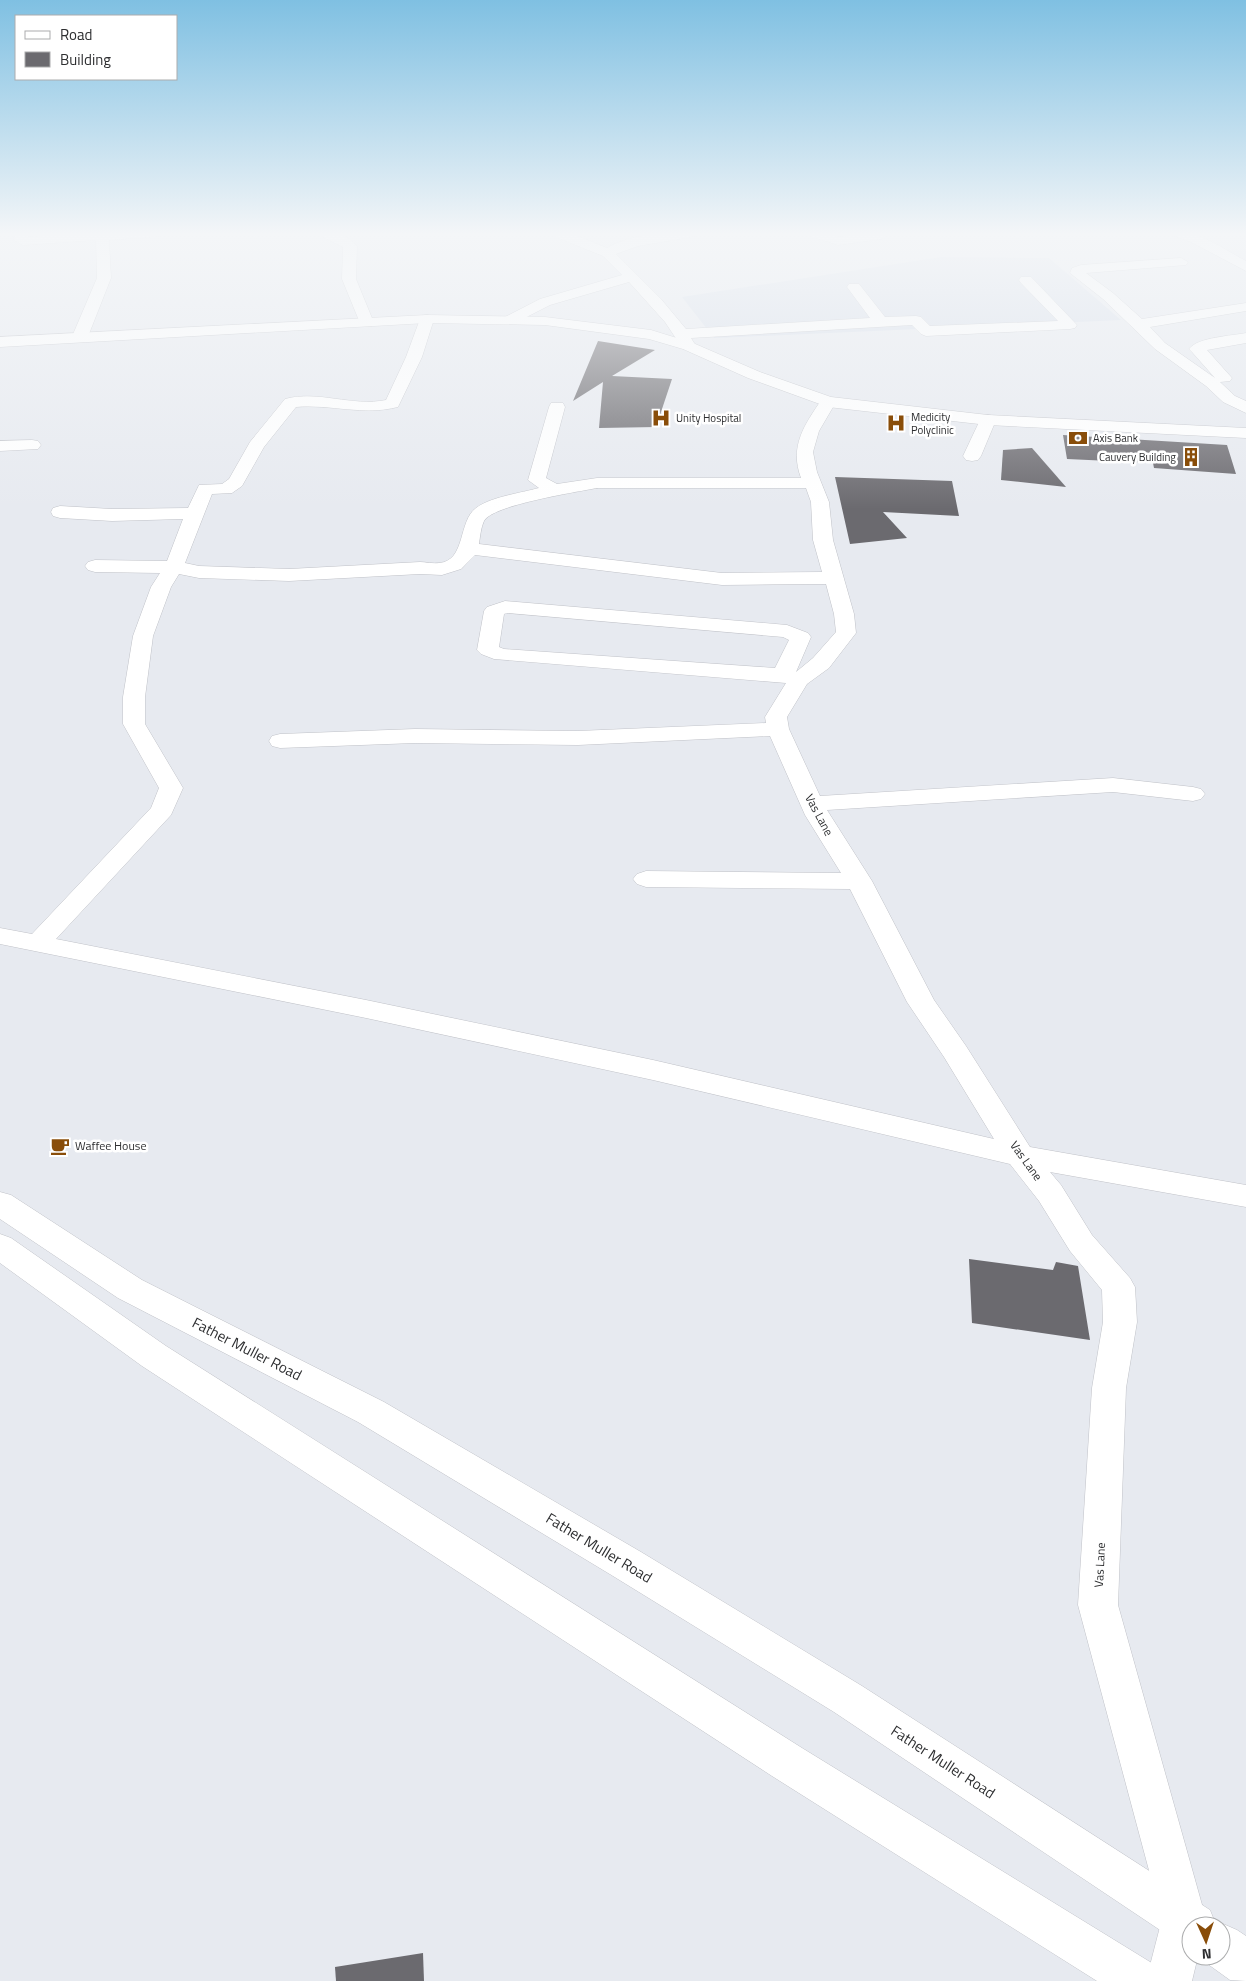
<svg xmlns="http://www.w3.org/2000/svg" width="1246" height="1981" viewBox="0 0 1246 1981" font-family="'Titillium Web',sans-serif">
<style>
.built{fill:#d7deea}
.building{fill:#6b6a6f}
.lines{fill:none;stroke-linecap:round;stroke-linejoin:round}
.minor-casing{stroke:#c0c2c8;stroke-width:1}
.major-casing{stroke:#c0c2c8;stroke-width:1}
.minor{fill:#fff;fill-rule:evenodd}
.major{fill:#fff;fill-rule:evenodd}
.labels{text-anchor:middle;stroke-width:5;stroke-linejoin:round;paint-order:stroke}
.far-poi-label{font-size:11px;fill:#2e2f31;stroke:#fff;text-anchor:start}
.street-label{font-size:12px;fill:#2e2f31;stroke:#fff}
.poi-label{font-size:12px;fill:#2e2f31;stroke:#fff;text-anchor:start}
.near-street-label{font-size:15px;fill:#2e2f31;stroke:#fff}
</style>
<rect width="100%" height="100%" fill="#e7eaf0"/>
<!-- built -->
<polygon class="built" points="941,257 1049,258 1121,320 714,338 682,297"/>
<!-- building -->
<g class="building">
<polygon points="598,341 655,350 612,376 672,379 656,427 599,428 603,382 573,401"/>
<polygon points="1063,435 1227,445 1236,474 1154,468 1153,463 1067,459"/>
<polygon points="1032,448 1066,487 1001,480 1003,450"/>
<polygon points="835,477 952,481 959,516 883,512 907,538 850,544"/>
<polygon points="969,1259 1053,1270 1056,1262 1078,1266 1090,1340 972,1323"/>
<polygon points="423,1953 424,1981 336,1981 335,1967"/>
</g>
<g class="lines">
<!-- minor casing -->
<g class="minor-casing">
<g id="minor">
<polygon points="16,232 28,232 28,237 106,232 169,232 162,236 109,240 111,278 87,339 84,342 74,342 71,339 97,278 96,240 23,245 14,240"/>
<path d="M 318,232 C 332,232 347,234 357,246 L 356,279 L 374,323 L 372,326 L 362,326 L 360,323 L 342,279 L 343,247 L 319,235 Z"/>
<path d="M 549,232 L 567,232 L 607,248 C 635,232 673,232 703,232 L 702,235 L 638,246 L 616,254 L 661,299 L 686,329 L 870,318 L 847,287 L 849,284 L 859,284 L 885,317 L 916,316 L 921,317 L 930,326 L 1058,321 L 1021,283 L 1019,280 L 1021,277 L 1031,277 L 1077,325 L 1075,328 L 1070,329 L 926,336 L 921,334 L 912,325 L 691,338 L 696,346 L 693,349 L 683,349 L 665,322 L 629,282 L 550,305 L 515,323 L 505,323 L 503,320 L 505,317 L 540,299 L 622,275 L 603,256 L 551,235 Z"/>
<polygon points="805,232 824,232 839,237 886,232 888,235 881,239 838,245 807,235"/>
<path d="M 1170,232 C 1199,230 1221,248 1246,261 L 1246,271 L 1191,242 L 1172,235 Z"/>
<path d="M 1181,258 L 1188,262 L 1186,265 L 1086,273 L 1113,293 L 1142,319 L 1246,303 L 1246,311 L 1150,327 L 1165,343 L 1215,378 L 1192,352 L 1189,349 C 1198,337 1232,336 1246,333 L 1246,343 L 1207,350 L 1232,378 L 1230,381 L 1220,382 L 1235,396 L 1246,401 L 1246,413 L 1223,402 L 1206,386 L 1155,349 L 1103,299 L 1070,273 L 1072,268 L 1081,265 Z"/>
<path d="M 427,315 L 432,316 L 434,319 L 422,357 L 398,407 C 363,416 331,404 296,407 L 264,447 L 242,486 L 232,493 L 212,494 L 185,563 L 199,566 L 289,569 L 420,562 C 426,562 433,564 439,563 C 466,561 458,521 476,508 C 490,497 521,493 539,488 L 528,480 L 549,407 L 551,403 L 563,403 L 565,407 L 546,478 L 557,484 L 597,478 L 801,478 C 789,446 805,424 822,399 L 834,399 L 836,402 L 819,431 L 813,452 L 817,472 L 829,502 L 833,540 L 854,614 L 856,633 L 829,668 L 807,684 L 787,717 L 789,729 L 820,796 L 1113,778 L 1193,787 L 1201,789 L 1205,794 L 1201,799 L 1193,801 L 1113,792 L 827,810 L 872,881 L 934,1000 L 966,1046 L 1030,1147 L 1246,1185 L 1246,1207 L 1050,1172 L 1061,1185 L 1092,1235 L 1130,1278 L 1135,1287 L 1137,1322 L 1126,1388 L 1118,1605 L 1206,1919 L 1205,1926 L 1191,1926 L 1191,1956 L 1198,1956 L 1192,1981 L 1146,1981 L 1162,1919 L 1078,1605 L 1092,1388 L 1103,1322 L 1102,1290 L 1070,1251 L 1039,1201 L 1010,1164 L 653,1080 L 366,1018 L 0,944 L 0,928 L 32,934 L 151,808 L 159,788 L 123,724 L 123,697 L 133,636 L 151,587 L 160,573 L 95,572 L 88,570 L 85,566 L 88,562 L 95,560 L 167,561 L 183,519 L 112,521 L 60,518 L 53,516 L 51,512 L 53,508 L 60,506 L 112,509 L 188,508 L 199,485 L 222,484 L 229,479 L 250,442 L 285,399 C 318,390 352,407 386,400 L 406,357 L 420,319 L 422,316 ZM 597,488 L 806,488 L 811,502 L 813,540 L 822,572 L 722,573 L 479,544 C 480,537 481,527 484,521 C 492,505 577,492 597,488 ZM 475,555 L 722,585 L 826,584 L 834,614 L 836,632 L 813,658 L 796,672 L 811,637 L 808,633 L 787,625 L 505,601 L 487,607 L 484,611 L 477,650 L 481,654 L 494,659 L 786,683 L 765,717 L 766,723 L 578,731 L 415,729 L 280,734 L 272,736 L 269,741 L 272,746 L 280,748 L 415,743 L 578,745 L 770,736 L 805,815 L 841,873 L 646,871 L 637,874 L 633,879 L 637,884 L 646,887 L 850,889 L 907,1002 L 944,1057 L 994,1139 L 653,1060 L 366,1000 L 56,939 L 171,815 L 183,788 L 145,724 L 145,697 L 153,636 L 171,587 L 179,574 L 199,578 L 289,581 L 420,574 L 442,575 L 461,569 ZM 507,613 L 783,637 L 789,640 L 775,668 L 504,649 L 499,647 L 504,614 Z"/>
<polygon points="988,415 994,416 996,420 981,456 978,460 972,461 966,460 963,456 980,420 982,416"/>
<polygon points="32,440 38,441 41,445 38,449 0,451 0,441"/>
</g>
</g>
<!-- major casing -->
<g class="major-casing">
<g id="major">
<polygon points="427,315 545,317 651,330 693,343 760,372 831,397 988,415 1246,428 1246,438 988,425 828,407 748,378 683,349 649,339 545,325 427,323 0,347 0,337"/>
<polygon points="0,1192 11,1195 142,1280 384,1402 641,1552 862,1686 1210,1910 1216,1925 1221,1923 1237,1930 1246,1936 1246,1981 1230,1980 1205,1962 1202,1956 1221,1956 1221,1926 1191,1926 1191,1947 1178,1942 834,1712 613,1576 358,1422 118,1298 0,1219"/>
<polygon points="0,1234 11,1238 166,1346 802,1748 1155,1965 1162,1981 1097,1981 772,1776 142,1366 0,1263"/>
</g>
</g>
<!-- minor -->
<use href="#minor" class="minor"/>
<!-- major -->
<use href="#major" class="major"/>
</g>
<!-- sky -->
<linearGradient id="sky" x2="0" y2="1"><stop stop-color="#7fc0e2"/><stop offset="0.46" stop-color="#f4f6f8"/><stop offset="1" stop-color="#f4f6f8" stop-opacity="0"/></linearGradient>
<rect width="1246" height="509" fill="url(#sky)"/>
<!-- icons -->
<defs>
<g id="hospital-bare" transform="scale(1.5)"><path d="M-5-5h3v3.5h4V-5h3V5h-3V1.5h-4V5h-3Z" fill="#894d09" stroke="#fff" stroke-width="2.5" paint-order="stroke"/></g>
<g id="bank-bare" transform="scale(1.5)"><path d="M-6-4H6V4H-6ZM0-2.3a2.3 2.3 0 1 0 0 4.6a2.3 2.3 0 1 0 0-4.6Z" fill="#894d09" stroke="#fff" stroke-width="2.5" paint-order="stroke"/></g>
<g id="building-bare" transform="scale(1.5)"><path d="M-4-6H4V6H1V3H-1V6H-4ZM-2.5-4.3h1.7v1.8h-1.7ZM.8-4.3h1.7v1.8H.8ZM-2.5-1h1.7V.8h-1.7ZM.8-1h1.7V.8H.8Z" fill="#894d09" stroke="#fff" stroke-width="2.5" paint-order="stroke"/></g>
<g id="cafe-bare" transform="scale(1.5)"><path d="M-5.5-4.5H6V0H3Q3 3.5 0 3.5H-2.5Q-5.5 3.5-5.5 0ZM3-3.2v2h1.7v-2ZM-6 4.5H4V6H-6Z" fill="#894d09" stroke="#fff" stroke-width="2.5" paint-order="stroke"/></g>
</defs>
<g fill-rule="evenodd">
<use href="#hospital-bare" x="661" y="418"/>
<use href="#hospital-bare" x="896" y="423"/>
<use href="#bank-bare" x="1078" y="438"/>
<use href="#building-bare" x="1191" y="457"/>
<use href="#cafe-bare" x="60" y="1146"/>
</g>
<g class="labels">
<!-- far-poi labels -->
<g class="far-poi-label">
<text x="911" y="421">Medicity<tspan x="911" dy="13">Polyclinic</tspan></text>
<text x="676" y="422">Unity Hospital</text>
<text x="1093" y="442">Axis Bank</text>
<text x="1176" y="461" text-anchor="end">Cauvery Building</text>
</g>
<!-- street labels -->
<g class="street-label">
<text transform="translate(819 815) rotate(62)" y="4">Vas Lane</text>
<text transform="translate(1026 1161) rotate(54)" y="4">Vas Lane</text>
<text transform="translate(1100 1565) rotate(-87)" y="4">Vas Lane</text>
</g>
<!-- poi labels -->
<g class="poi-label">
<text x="75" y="1150">Waffee House</text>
</g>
<!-- near-street labels -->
<g class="near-street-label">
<text transform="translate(247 1349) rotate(27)" y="5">Father Muller Road</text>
<text transform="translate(599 1548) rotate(31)" y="5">Father Muller Road</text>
<text transform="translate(943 1762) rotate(33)" y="5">Father Muller Road</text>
</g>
</g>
<!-- legend -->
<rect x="15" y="15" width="162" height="65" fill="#ffffff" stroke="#abacad"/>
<rect x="25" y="31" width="25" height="8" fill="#ffffff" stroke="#abacad"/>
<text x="60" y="40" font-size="15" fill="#2e2f31">Road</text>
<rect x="25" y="52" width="25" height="15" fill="#6b6a6f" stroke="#abacad"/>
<text x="60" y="65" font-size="15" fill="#2e2f31">Building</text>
<!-- north arrow -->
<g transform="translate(1206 1941) rotate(177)"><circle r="24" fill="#ffffff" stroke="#abacad"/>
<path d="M0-4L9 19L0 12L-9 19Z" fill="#894d09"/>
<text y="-8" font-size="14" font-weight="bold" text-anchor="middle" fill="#2e2f31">N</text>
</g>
</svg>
